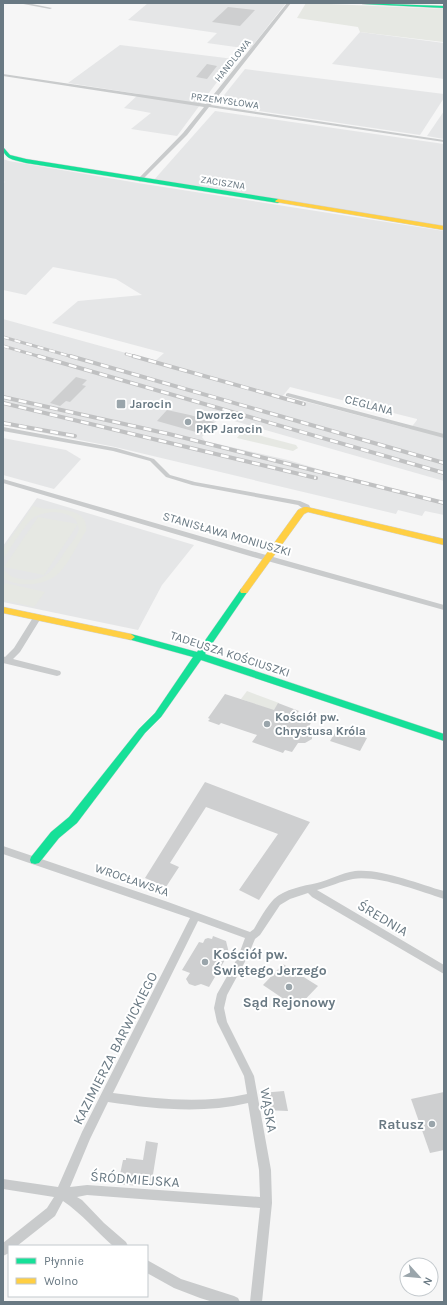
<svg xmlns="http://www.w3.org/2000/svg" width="447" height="1305" viewBox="0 0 447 1305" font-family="Karla,sans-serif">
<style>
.built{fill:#e5e6e7;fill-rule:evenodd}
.green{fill:#e6e8e3}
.building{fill:#cecfd0}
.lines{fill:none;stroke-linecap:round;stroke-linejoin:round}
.fast-casing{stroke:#d2d3d4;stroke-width:1}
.slow-casing{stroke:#d2d3d4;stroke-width:1}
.street{fill:#c9cbcc;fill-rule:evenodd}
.fast{fill:#16e098;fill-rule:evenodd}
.slow{fill:#ffcf43;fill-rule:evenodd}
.rail-far1-casing{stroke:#c0c1c2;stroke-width:3}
.rail-casing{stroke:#c0c1c2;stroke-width:4}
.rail-far1{stroke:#fff;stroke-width:2;stroke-dasharray:6;stroke-linecap:butt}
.rail{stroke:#fff;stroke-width:2.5;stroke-dasharray:8;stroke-linecap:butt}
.poi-dot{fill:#9aa5ab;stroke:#fff;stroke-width:1.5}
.labels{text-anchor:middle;stroke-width:4;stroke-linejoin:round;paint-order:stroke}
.far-street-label{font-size:10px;fill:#697983;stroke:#fff}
.poi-label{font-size:12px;font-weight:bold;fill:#697983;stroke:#fff;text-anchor:start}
.street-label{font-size:12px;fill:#697983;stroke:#fff}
.near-street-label{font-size:14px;fill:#697983;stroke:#fff}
.near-poi-label{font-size:14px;font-weight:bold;fill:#697983;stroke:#fff;text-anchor:start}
</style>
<rect width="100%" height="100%" fill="#f6f6f6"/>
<!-- built -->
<g class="built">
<polygon points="148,3 286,3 250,49 207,43 217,33 128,20"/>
<polygon points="360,32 444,43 444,79 332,64"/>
<polygon points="120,45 234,59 177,136 131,129 151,113 124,108 139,94 68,83"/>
<polygon points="245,69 444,94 444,98 420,135 246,109 226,103 221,99"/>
<polygon points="215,111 444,144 444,226 153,181"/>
<polygon points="444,111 444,139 427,136"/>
<path d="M 3,159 L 9,161 L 138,183 L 444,231 L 444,481 L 220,417 L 202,437 L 205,441 L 288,460 L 345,477 L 444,501 L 444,515 L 425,511 L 422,516 L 398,510 L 396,514 L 115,447 L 3,425 L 3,319 L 155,361 L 164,353 L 52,323 L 78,301 L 142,295 L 116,279 L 53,267 L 26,295 L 3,290 L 3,183 L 5,182 L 3,181 ZM 290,387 L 417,419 L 417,420 L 410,429 L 307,402 L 303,403 L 282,397 Z"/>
<polygon points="3,438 66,450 81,459 54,489 3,475"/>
<polygon points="37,498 194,545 162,585 138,630 3,602 3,546"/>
</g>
<!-- green -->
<g class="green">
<polygon points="306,3 444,9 444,41 443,42 360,32 358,27 297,18"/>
<polygon points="242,431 296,445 298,448 293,451 237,438"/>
<path d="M 33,506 C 38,507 43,509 48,509 C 63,509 89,510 86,531 C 78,543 69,563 59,573 C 45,586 19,588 3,578 L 3,568 C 7,575 13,578 21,579 C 46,583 54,569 66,550 C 71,543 77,537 79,529 L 76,520 C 65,510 44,510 32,519 C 25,525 8,551 3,560 L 3,549 Z"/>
<polygon points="38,517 78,524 44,575 4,567"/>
<polygon points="5,583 45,592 34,607 3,600 3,587"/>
<polygon points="247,691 279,703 274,711 241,699"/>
</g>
<!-- building -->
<g class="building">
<polygon points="228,7 255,10 240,26 212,22"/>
<polygon points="207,64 217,66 207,79 196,77"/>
<polygon points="76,377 87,380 82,385 86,386 70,402 66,401 60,406 50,403"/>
<polygon points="167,410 190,415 214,422 203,434 157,421"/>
<polygon points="225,694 274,710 278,703 299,711 297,713 313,719 308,728 312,733 312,739 305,743 298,743 292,752 285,750 283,753 252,742 257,735 221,723 219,725 208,721 210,719 208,718"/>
<polygon points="338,728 367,738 360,751 330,741"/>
<polygon points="205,782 310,822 259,900 239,890 278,834 206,807 170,863 179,867 166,887 145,878"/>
<polygon points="213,936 226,941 229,953 209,987 201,984 195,986 189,984 186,979 190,973 182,970 199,942 203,943 205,939 208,938 212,939"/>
<polygon points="283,964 318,986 297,1008 263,985"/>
<polygon points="284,1091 288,1111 263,1110 261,1093"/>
<polygon points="444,1092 444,1150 430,1153 411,1099"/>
<polygon points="146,1141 158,1143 151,1187 118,1184 123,1160 126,1160 126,1158 143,1160"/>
</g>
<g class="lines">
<!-- fast casing -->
<g class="fast-casing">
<g id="fast">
<polygon points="361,3 444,6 444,8 363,4"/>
<path d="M 3,147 L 10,155 L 26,159 L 278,199 L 281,201 L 278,203 L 26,163 C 16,160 3,160 3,147 Z"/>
<polygon points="244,588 248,591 205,654 444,734 444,741 201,660 161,717 145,733 77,823 59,838 39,863 35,864 31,863 30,860 31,857 51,832 69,817 139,729 155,713 193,657 128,639 127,637 128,635 131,634 197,652 241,589"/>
</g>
</g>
<!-- slow casing -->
<g class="slow-casing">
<g id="slow">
<polygon points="278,199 444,226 444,230 276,202 275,201"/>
<polygon points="304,507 307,507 444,539 444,545 308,512 304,514 247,593 241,593 240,591 241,589 298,510"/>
<polygon points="3,607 131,634 135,637 131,640 3,613"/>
</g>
</g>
<!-- street -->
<g class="street">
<polygon points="18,3 27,3 52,8 50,9"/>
<polygon points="287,3 291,3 211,105 444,140 444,142 209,107 187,135 140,182 137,180 138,179 183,133 204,107 3,76 3,74 206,104"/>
<polygon points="288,393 444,434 444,438 286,396 286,394"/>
<polygon points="3,427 116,448 154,459 170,475 195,482 300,501 309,505 311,509 307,511 298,505 192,485 166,477 150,461 113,451 3,431"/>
<polygon points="3,479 259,553 444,605 444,610 253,557 3,483"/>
<polygon points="37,615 41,618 20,652 13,659 60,671 61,673 60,675 57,676 3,663 3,656 5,657 14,648 34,616"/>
<path d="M 3,846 L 168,902 L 250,932 L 254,929 C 259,920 267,906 274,899 C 285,889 303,886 317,883 C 329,880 341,873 355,871 C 380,868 419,884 444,891 L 444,899 C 419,891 378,875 353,879 C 341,881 329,887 317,890 L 444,965 L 444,974 L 312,897 L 308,893 L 290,899 L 280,905 L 260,935 L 255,939 L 247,958 L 227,995 L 224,1008 L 227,1022 L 254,1076 L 271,1170 L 272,1203 L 262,1302 L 250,1302 L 260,1208 L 87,1195 L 77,1197 L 82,1200 L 104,1223 L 126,1242 L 128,1246 L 113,1246 C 97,1232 81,1213 63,1201 L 55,1216 L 17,1246 L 9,1246 L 9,1253 L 3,1256 L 3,1243 L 47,1208 L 54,1197 L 3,1189 L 3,1179 L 58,1187 L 82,1132 L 190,918 L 3,854 ZM 198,921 L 245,938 L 238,957 L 217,994 L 214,1008 L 217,1022 L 244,1076 L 247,1094 C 202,1104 158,1099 113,1093 ZM 108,1102 C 155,1109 202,1114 248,1103 L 259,1170 L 260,1197 L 87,1185 L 70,1187 L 90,1139 Z"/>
<polygon points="147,1260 181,1279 234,1296 238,1298 240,1302 213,1302 200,1298 174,1288 147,1273"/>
</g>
<!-- fast -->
<use href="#fast" class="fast"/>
<!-- slow -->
<use href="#slow" class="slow"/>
<!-- rail-far1 casing -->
<g class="rail-far1-casing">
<g id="rail-far1">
<polyline points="3,337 73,357"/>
<polyline points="3,346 41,357"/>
<polyline points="126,354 137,357"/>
</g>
</g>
<!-- rail casing -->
<g class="rail-casing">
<g id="rail">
<polyline points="38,356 444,473"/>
<polyline points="70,356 444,463"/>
<polyline points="133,356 304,404"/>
<polyline points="3,397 169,434 444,503"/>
<polyline points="3,403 316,478"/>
<polyline points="3,423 75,436"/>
</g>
</g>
<!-- rail-far1 -->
<use href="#rail-far1" class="rail-far1"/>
<!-- rail -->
<use href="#rail" class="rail"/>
</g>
<!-- markers -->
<g class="poi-dot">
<rect x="116" y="399" width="10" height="10" rx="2"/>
<circle cx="188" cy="422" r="4"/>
<circle cx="267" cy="724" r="4"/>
<circle cx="205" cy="962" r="4"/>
<circle cx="289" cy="987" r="4"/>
<circle cx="432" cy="1124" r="4"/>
</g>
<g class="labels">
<!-- far-street labels -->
<g class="far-street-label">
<text transform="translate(232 60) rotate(-51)" y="4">HANDLOWA</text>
<text transform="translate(225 100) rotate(8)" y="4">PRZEMYSŁOWA</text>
<text transform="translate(223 182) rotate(9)" y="4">ZACISZNA</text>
</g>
<!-- poi labels -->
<g class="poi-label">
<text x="130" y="408">Jarocin</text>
<text x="196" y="419">Dworzec<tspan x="196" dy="14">PKP Jarocin</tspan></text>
<text x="275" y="721">Kościół pw.<tspan x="275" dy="14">Chrystusa Króla</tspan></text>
</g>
<!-- street labels -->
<g class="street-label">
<text transform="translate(369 405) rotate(15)" y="4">CEGLANA</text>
<text transform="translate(227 534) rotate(16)" y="4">STANISŁAWA MONIUSZKI</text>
<text transform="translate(230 654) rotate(18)" y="4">TADEUSZA KOŚCIUSZKI</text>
<text transform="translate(132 880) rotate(19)" y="4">WROCŁAWSKA</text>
</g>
<!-- near-street labels -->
<g class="near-street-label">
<text transform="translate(383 918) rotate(31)" y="5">ŚREDNIA</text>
<text transform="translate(115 1048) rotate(-63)" y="5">KAZIMIERZA BARWICKIEGO</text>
<text transform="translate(269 1110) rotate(80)" y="5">WĄSKA</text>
<text transform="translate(135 1179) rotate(4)" y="5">ŚRÓDMIEJSKA</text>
</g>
<!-- near-poi labels -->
<g class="near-poi-label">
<text x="213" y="959">Kościół pw.<tspan x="213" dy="16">Świętego Jerzego</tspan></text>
<text x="289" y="1007" text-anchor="middle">Sąd Rejonowy</text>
<text x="424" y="1129" text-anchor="end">Ratusz</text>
</g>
</g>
<!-- border -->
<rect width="447" height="1305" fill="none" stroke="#697983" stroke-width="8"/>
<!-- legend -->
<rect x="8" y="1245" width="140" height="52" fill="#ffffff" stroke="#c3c9cd"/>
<rect x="16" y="1258" width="20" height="6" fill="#16e098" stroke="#c3c9cd"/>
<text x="44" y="1265" font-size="12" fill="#697983">Płynnie</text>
<rect x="16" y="1278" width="20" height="6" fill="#ffcf43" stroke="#c3c9cd"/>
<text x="44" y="1285" font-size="12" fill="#697983">Wolno</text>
<!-- north arrow -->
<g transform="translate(419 1277) rotate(117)"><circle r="19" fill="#ffffff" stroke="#c3c9cd"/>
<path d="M0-3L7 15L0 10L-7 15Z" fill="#9aa5ab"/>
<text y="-6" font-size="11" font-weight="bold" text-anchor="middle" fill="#697983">N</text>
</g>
</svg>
